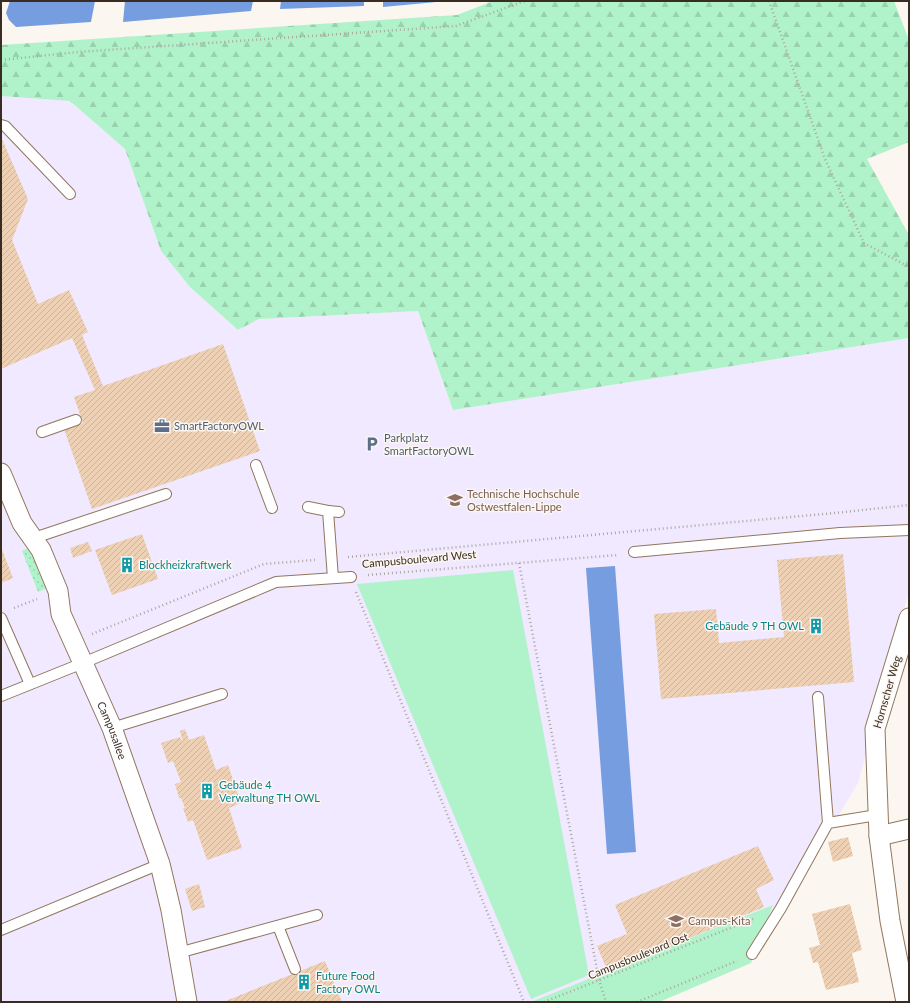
<svg xmlns="http://www.w3.org/2000/svg" width="910" height="1003" viewBox="0 0 910 1003" font-family="Lato,sans-serif">
<style>
.education{fill:#f0e9ff}
.grass{fill:url(#grass-dots)}
.forest{fill:url(#forest-firs)}
.park{fill:#b0f3cb}
.water{fill:#759de0}
.building{fill:url(#building-hatch)}
.lines{fill:none;stroke-linecap:round;stroke-linejoin:round}
.service-casing{stroke:#91765d;stroke-width:12}
.minor-casing{stroke:#91765d;stroke-width:21}
.path{stroke:#aea69e;stroke-width:2.5;stroke-dasharray:1 3;stroke-linecap:butt}
.service{stroke:#fff;stroke-width:10}
.minor{stroke:#fff;stroke-width:19}
.labels{text-anchor:middle;stroke-width:3;stroke-linejoin:round;paint-order:stroke}
.service-label{font-size:11px;fill:#4e5e75;stroke:#fcf6f0;text-anchor:start}
.education-label{font-size:11px;fill:#785e54;stroke:#fcf6f0;text-anchor:start}
.street-label{font-size:11px;fill:#392d23;stroke:#fcf6f0}
.culture-label{font-size:11px;fill:#0d838f;stroke:#fcf6f0;text-anchor:start}
</style>
<defs>
<pattern id="grass-dots" width="8" height="8" patternUnits="userSpaceOnUse"><rect width="8" height="8" fill="#b0f3cb"/><path d="M2 2h.1M6 6h.1" fill="none" stroke="#98d1ae" stroke-width="1.8" stroke-linecap="round"/></pattern>
<pattern id="forest-firs" width="22" height="20" patternUnits="userSpaceOnUse"><rect width="22" height="20" fill="#b0f3cb"/><path d="M5 1l3.5 6h-7zM16 11l3.5 6h-7z" fill="#98d1ae"/></pattern>
<pattern id="building-hatch" width="6" height="6" patternUnits="userSpaceOnUse"><rect width="6" height="6" fill="#eed1b5"/><path d="M-1 1l2-2M0 6l6-6M5 7l2-2" fill="none" stroke="#cdb49b"/></pattern>
</defs>
<rect width="100%" height="100%" fill="#fcf6f0"/>
<!-- education -->
<polygon class="education" points="1,96 70,101 125,149 161,251 190,287 238,330 259,319 418,311 453,410 909,338 909,591 858,783 751,963 659,1002 1,1002"/>
<!-- grass -->
<polygon class="grass" points="32,546 50,587 38,592 22,551"/>
<!-- forest -->
<polygon class="forest" points="493,1 894,1 909,40 909,142 867,159 909,235 909,338 453,410 418,311 259,319 238,330 190,287 161,251 125,149 70,101 1,96 1,45 457,15"/>
<!-- park -->
<g class="park">
<polygon points="513,570 589,975 531,999 357,584"/>
<polygon points="773,905 751,963 659,1002 531,1002"/>
</g>
<!-- water -->
<g class="water">
<polygon points="10,1 95,1 91,22 16,27 9,20 6,13"/>
<polygon points="125,1 253,1 251,11 123,22"/>
<polygon points="281,1 364,1 364,6 280,9"/>
<polygon points="383,1 447,1 383,7"/>
<polygon points="615,566 636,852 607,854 586,568"/>
</g>
<!-- building -->
<g class="building">
<polygon points="2,139 28,199 12,240 38,304 69,290 88,332 82,335 103,386 223,344 260,451 92,509 64,429 83,423 74,397 95,390 72,338 1,369 1,142"/>
<polygon points="142,534 158,579 112,595 95,550"/>
<polygon points="88,542 92,551 73,558 70,548"/>
<polygon points="1,547 13,578 1,583"/>
<polygon points="843,554 854,682 661,699 654,614 716,609 719,643 784,637 777,560"/>
<polygon points="185,729 189,740 204,735 216,770 228,765 241,803 229,808 242,848 207,860 193,820 188,822 183,808 185,808 181,798 179,798 175,784 181,782 173,761 168,763 161,743 180,737 183,742 180,731"/>
<polygon points="848,837 853,856 833,862 828,842"/>
<polygon points="758,846 774,880 756,889 764,907 608,972 597,946 627,934 615,905"/>
<polygon points="199,884 205,907 192,911 185,889"/>
<polygon points="850,904 862,950 852,953 859,982 826,990 818,962 813,963 809,948 820,945 812,914"/>
<polygon points="325,961 342,1002 223,1002"/>
</g>
<g class="lines">
<!-- service casing -->
<g class="service-casing">
<g id="service">
<polyline points="1,125 5,126 70,194"/>
<polyline points="42,432 76,420"/>
<polyline points="256,465 272,508"/>
<polyline points="308,507 328,511 333,578"/>
<polyline points="328,511 339,512"/>
<polyline points="34,538 166,494"/>
<polyline points="634,552 840,533 909,530"/>
<polyline points="1,618 30,684"/>
<polyline points="1,696 83,663 276,582 351,577"/>
<polyline points="818,697 828,823"/>
<polyline points="112,728 222,694"/>
<polyline points="278,926 295,969"/>
<polyline points="1,930 160,864"/>
<polyline points="178,953 317,915"/>
<polyline points="752,954 781,908 828,823 877,815"/>
</g>
</g>
<!-- minor casing -->
<g class="minor-casing">
<g id="minor">
<path id="s1" d="M 1,473 L 22,523 L 41,550 L 58,591 L 61,614 L 112,728 L 160,864 L 171,910 L 187,1002"/>
<polyline points="909,618 875,729 879,836 909,829"/>
<polyline points="879,836 890,921 906,1002"/>
</g>
</g>
<!-- path -->
<g class="path">
<polyline points="769,1 825,159 864,243 909,267"/>
<polyline points="1,60 78,52 456,26 525,1"/>
<polyline points="348,557 835,513 909,505"/>
<polyline points="519,563 599,980 606,1002"/>
<polyline points="368,575 618,555"/>
<polyline points="356,592 524,1002"/>
<polyline points="14,608 37,599"/>
<polyline points="92,634 264,564 315,560"/>
<polyline points="544,1002 753,919"/>
<polyline points="637,1002 737,961"/>
</g>
<!-- service -->
<use href="#service" class="service"/>
<!-- minor -->
<use href="#minor" class="minor"/>
</g>
<!-- icons -->
<defs>
<g id="office-bare" transform="scale(1.2)"><path d="M-6-3h4V-5.5h4V-3h4V5H-6ZM-1-4.5V-3h2v-1.5ZM-6 0V1H6V0Z" fill="#5c6f8a" stroke="#fcf6f0" stroke-width="2.5" paint-order="stroke"/></g>
<g id="parking-bare" transform="scale(1.2)"><path d="M-3.5-5.5H1a3.5 3.5 0 0 1 0 7H-1V5.5H-3.5ZM-1-3.4V-.6H.8a1.4 1.4 0 0 0 0-2.8Z" fill="#5c6f8a" stroke="#fcf6f0" stroke-width="2.5" paint-order="stroke"/></g>
<g id="university-bare" transform="scale(1.2)"><path d="M0-5L7-2L0 1L-7-2ZM-4 1L0 2.5L4 1V4Q0 6-4 4Z" fill="#8d6e63" stroke="#fcf6f0" stroke-width="2.5" paint-order="stroke"/></g>
<g id="building-bare" transform="scale(1.2)"><path d="M-4-6H4V6H1V3H-1V6H-4ZM-2.5-4.3h1.7v1.8h-1.7ZM.8-4.3h1.7v1.8H.8ZM-2.5-1h1.7V.8h-1.7ZM.8-1h1.7V.8H.8Z" fill="#0f9aa8" stroke="#fcf6f0" stroke-width="2.5" paint-order="stroke"/></g>
<g id="school-bare" transform="scale(1.2)"><path d="M0-5L7-2L0 1L-7-2ZM-4 1L0 2.5L4 1V4Q0 6-4 4Z" fill="#8d6e63" stroke="#fcf6f0" stroke-width="2.5" paint-order="stroke"/></g>
</defs>
<g fill-rule="evenodd">
<use href="#office-bare" x="162" y="426"/>
<use href="#parking-bare" x="372" y="444"/>
<use href="#university-bare" x="455" y="500"/>
<use href="#building-bare" x="127" y="565"/>
<use href="#building-bare" x="816" y="626"/>
<use href="#building-bare" x="207" y="791"/>
<use href="#school-bare" x="676" y="921"/>
<use href="#building-bare" x="304" y="982"/>
</g>
<g class="labels">
<!-- service labels -->
<g class="service-label">
<text x="174" y="430">SmartFactoryOWL</text>
<text x="384" y="442">Parkplatz<tspan x="384" dy="13">SmartFactoryOWL</tspan></text>
</g>
<!-- education labels -->
<g class="education-label">
<text x="467" y="498">Technische Hochschule<tspan x="467" dy="13">Ostwestfalen-Lippe</tspan></text>
<text x="688" y="925">Campus-Kita</text>
</g>
<!-- street labels -->
<g class="street-label">
<text transform="translate(419 559) rotate(-5)" y="4">Campusboulevard West</text>
<text transform="translate(887 692) rotate(-74)" y="4">Hornscher Weg</text>
<text dy="4" stroke="none"><textPath href="#s1" startOffset="282">Campusallee</textPath></text>
<text transform="translate(638 956) rotate(-22)" y="4">Campusboulevard Ost</text>
</g>
<!-- culture labels -->
<g class="culture-label">
<text x="139" y="569">Blockheizkraftwerk</text>
<text x="804" y="630" text-anchor="end">Gebäude 9 TH OWL</text>
<text x="219" y="789">Gebäude 4<tspan x="219" dy="13">Verwaltung TH OWL</tspan></text>
<text x="316" y="980">Future Food<tspan x="316" dy="13">Factory OWL</tspan></text>
</g>
</g>
<!-- border -->
<rect width="910" height="1003" fill="none" stroke="#392d23" stroke-width="4"/>
</svg>
